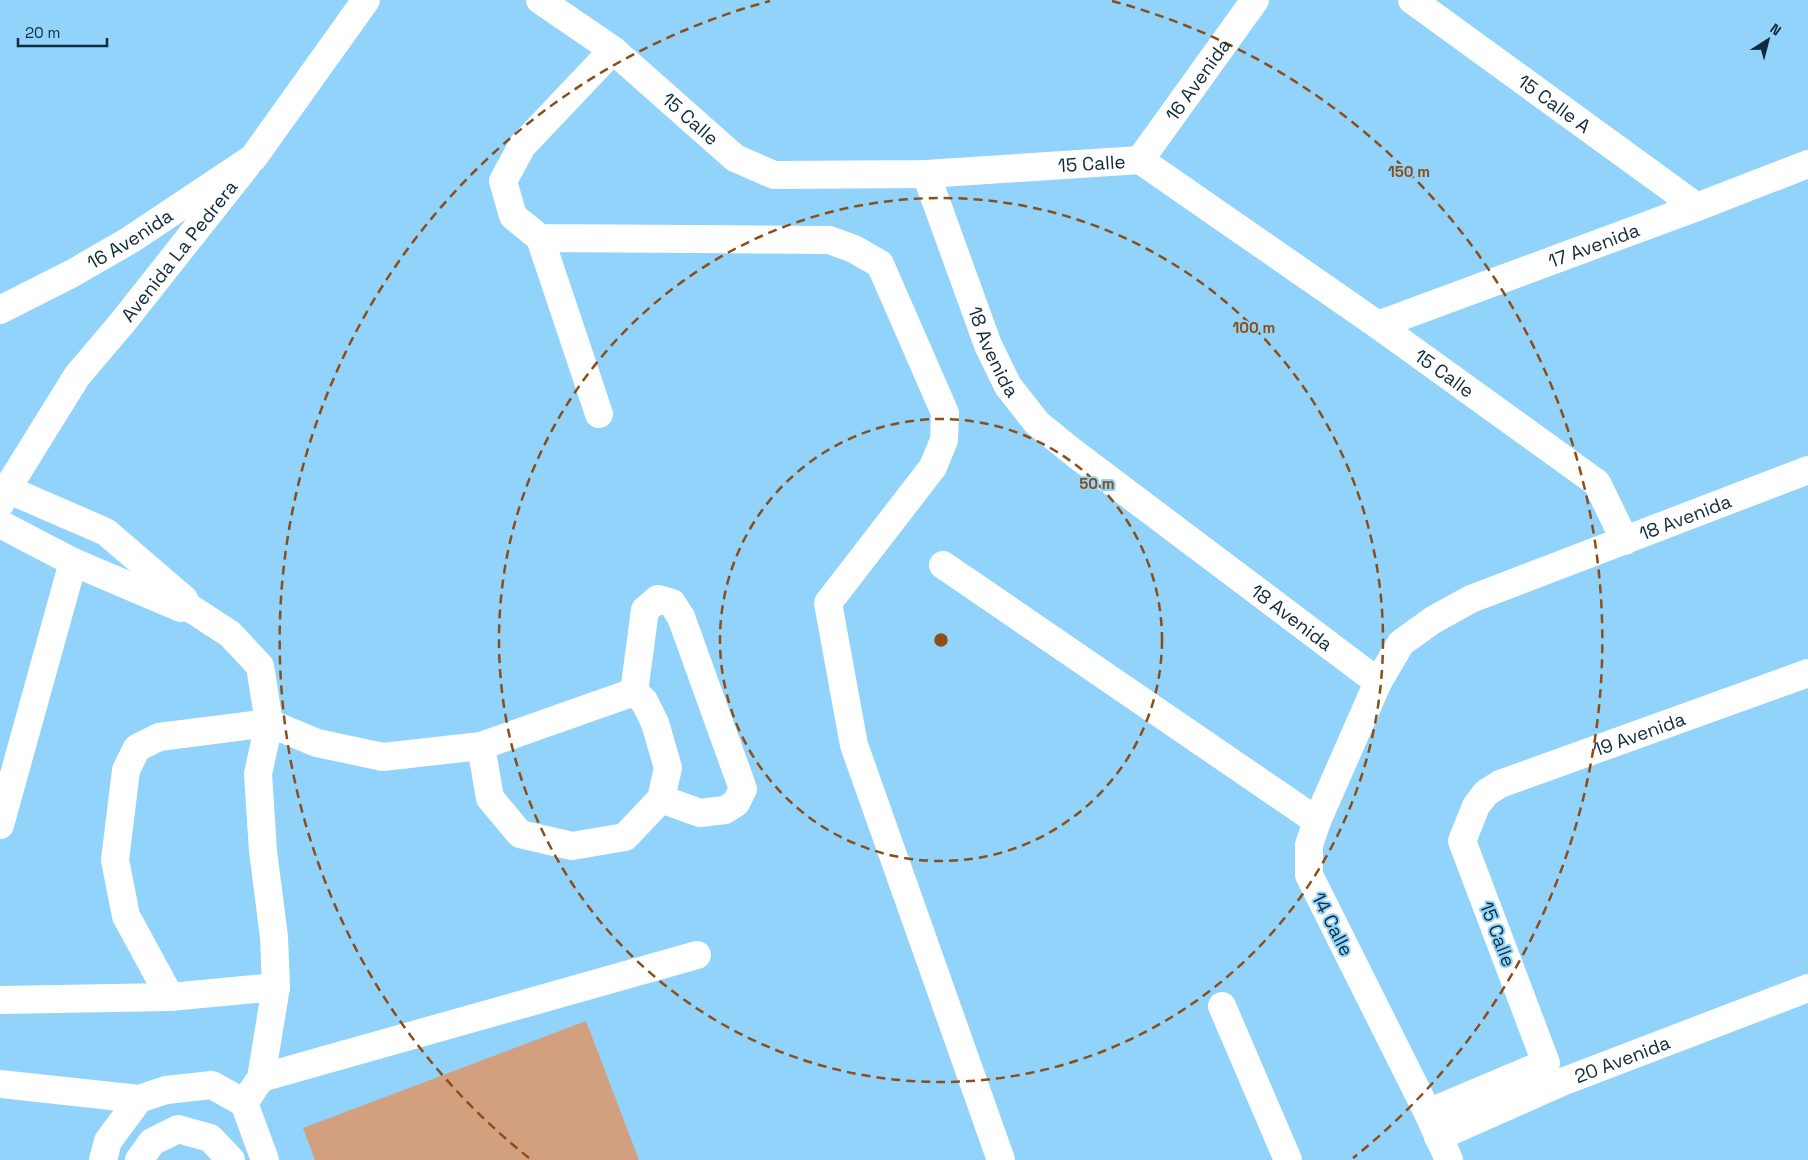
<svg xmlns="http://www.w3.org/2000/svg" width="1808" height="1160" viewBox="0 0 1808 1160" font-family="'Space Grotesk',sans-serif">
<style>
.green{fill:#d2a07f}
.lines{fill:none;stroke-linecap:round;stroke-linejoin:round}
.minor{stroke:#fff;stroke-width:28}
.major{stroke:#fff;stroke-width:28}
.ring{fill:none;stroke:#8d4d17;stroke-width:2.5;stroke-dasharray:9 6}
.labels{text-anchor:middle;stroke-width:4;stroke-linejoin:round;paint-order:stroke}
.street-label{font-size:19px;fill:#102b3a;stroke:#91d3fa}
.centre{fill:#8d4d17;stroke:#91d3fa;stroke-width:2.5}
.ring-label{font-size:15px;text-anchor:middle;font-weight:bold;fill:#8d4d17;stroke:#91d3fa;stroke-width:4;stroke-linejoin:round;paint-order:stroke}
</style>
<rect width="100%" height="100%" fill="#91d3fa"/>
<!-- green -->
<polygon class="green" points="586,1021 639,1160 315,1160 303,1128"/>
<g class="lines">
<!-- minor -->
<g class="minor">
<path id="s1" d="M 540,0 L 613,50 L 735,158 L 774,175 L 926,174 L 1140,160 L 1378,325 L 1597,483 L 1625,541"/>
<path id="s2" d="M 1412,0 L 1697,207"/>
<polyline points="613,50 522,146 503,181 513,216 540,238 829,240 854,249 880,264 945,413 944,440 933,467 828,603 854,745 1001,1160"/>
<path id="s3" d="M 1140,160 L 1255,0"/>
<path id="s4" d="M 926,174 L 988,345 L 1008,386 L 1037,423 L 1074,453 L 1378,682"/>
<polyline points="540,238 599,414"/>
<path id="s5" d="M 1378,325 L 1697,207 L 1808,164"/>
<polyline points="7,489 106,532 184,599 187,606 230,634 260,666 269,723 258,774 263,851 274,937 276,987 261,1078 244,1103 265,1160"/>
<path id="s6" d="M 0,504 L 7,489 L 77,376 L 122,323 L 247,165"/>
<polyline points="0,524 73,562 181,608 185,607"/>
<polyline points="943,565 1317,821"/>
<polyline points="634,692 645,610 658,599 672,603 681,617 743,789 736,803 725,810 700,813 661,799"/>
<polyline points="0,825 73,562"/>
<polyline points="170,997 126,916 115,860 126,770 137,748 159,737 269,723 317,743 383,757 481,746 634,692 644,701 655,723 668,768 661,799 625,837 572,846 520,834 490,798 481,746"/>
<polyline points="0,1000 170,997 276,987"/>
<polyline points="1222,1006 1288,1160"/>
<polyline points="261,1078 697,955"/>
<polyline points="0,1084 139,1099"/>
<path id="s7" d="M 1428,1113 L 1546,1063 L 1462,841 L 1476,806 L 1486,793 L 1500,784 L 1808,673"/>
<path id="s8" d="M 1438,1137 L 1562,1082 L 1808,988"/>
<polyline points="103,1160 108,1141 139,1099 166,1090 212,1085 244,1103"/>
<polyline points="139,1160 152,1142 178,1129 210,1138 231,1160"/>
<path id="s9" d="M 1449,1160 L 1428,1113 L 1309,875 L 1309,845 L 1317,821 L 1378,682 L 1401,643 L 1433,620 L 1471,599 L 1808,470"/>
</g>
<!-- major -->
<path class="major" id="s10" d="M 0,310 L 73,273 L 130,240 L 253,158 L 366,0"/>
</g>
<!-- distance rings -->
<g class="ring">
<circle cx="941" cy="640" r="221"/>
<circle cx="941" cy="640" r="442"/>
<path d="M529 1158A662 662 0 0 1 770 1M1112 1A662 662 0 0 1 1353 1158"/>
</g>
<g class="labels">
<!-- street labels -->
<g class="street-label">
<text dy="7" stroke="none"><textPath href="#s3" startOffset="99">16 Avenida</textPath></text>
<text dy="7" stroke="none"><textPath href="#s2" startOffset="176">15 Calle A</textPath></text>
<text dy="7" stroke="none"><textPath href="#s1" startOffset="192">15 Calle</textPath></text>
<text dy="7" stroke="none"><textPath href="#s1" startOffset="612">15 Calle</textPath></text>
<text dy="7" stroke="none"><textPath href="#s10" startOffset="148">16 Avenida</textPath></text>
<text dy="7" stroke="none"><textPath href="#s5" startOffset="230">17 Avenida</textPath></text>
<text dy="7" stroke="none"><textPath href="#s6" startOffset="311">Avenida La Pedrera</textPath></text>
<text dy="7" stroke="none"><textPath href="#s4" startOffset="190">18 Avenida</textPath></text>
<text dy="7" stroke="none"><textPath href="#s1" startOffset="1032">15 Calle</textPath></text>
<text dy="7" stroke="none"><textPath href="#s9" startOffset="882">18 Avenida</textPath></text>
<text dy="7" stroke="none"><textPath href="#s4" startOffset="595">18 Avenida</textPath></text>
<text dy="7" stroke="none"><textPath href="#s7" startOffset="584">19 Avenida</textPath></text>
<text transform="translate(1333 924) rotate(63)" y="7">14 Calle</text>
<text transform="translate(1498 934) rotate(69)" y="7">15 Calle</text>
<text dy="7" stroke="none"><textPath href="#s8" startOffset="200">20 Avenida</textPath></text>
</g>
</g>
<circle cx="941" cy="640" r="8" class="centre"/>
<g class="ring-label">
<text x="1409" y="177">150 m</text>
<text x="1254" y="333">100 m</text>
<text x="1097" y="489">50 m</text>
</g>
<!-- north arrow -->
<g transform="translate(1768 40) rotate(36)" stroke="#91d3fa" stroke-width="4" paint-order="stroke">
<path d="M0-4L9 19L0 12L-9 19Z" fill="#102b3a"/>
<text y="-8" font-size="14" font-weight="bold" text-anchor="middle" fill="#102b3a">N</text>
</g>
<!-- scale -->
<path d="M18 38v8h89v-8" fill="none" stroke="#102b3a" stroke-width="2.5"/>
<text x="25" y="38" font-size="15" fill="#102b3a" stroke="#91d3fa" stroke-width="4" paint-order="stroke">20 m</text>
</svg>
